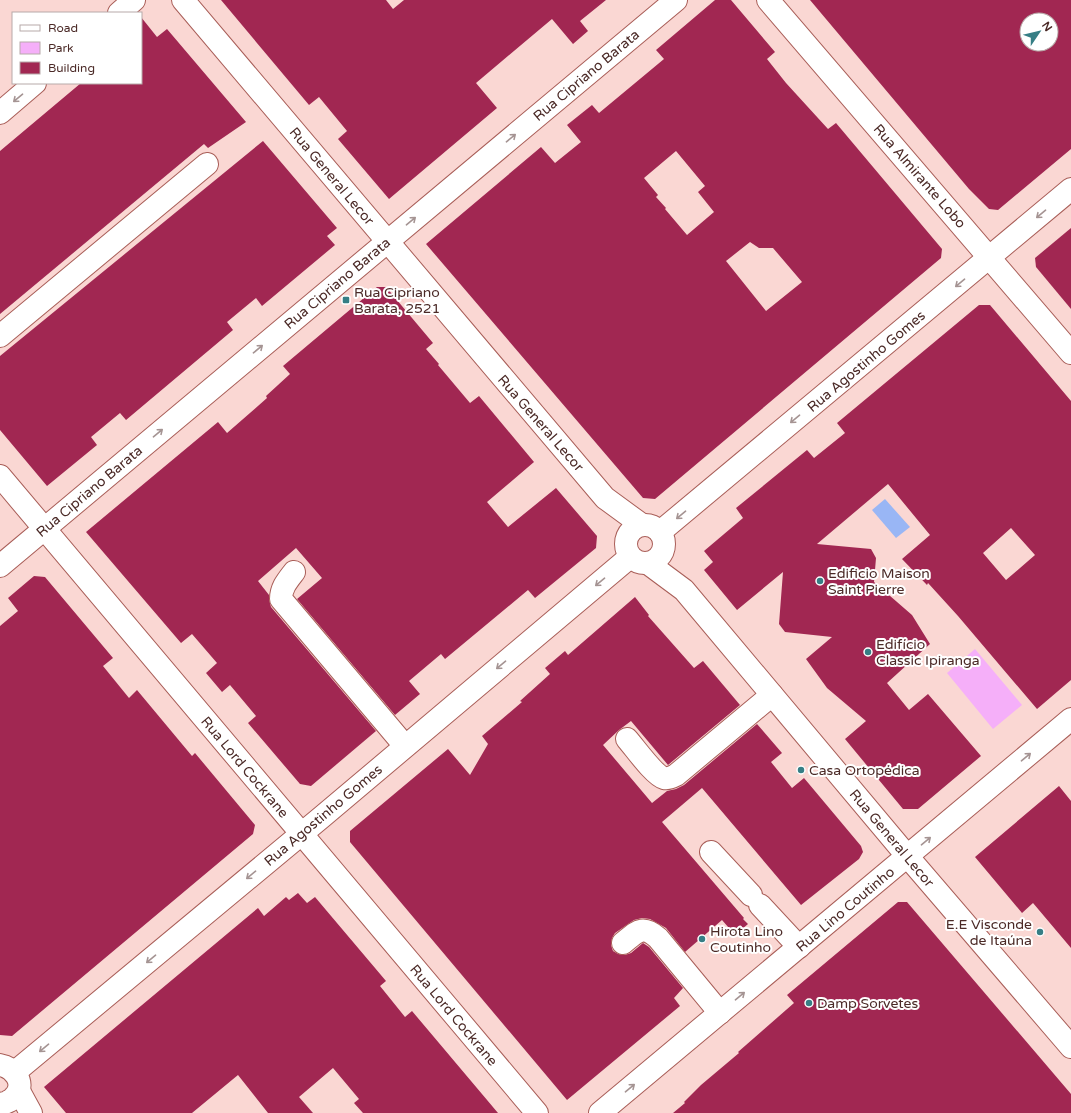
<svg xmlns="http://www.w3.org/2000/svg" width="1071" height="1113" viewBox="0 0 1071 1113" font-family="'Varela Round',sans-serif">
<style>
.green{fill:#f5aff9}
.water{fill:#99b6f5}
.building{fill:#a12752;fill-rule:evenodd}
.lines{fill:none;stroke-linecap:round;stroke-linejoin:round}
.minor-casing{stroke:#a95e58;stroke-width:24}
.minor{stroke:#fff;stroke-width:22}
.oneway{stroke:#a59493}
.poi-dot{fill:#367e85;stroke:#fff;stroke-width:1.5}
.labels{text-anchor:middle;stroke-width:4;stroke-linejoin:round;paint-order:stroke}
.street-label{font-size:14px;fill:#4b2a27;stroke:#fff}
.poi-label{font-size:14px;fill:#4b2a27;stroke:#fff;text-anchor:start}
</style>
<rect width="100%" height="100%" fill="#fad7d3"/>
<!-- green -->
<polygon class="green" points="975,649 1022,705 993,729 947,673"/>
<!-- water -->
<polygon class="water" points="885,499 910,527 896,538 872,510"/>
<!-- building -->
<g class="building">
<polygon points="221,0 386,0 393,9 404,0 606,0 580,21 588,31 573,44 552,19 476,83 497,108 389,199 338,139 347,131 319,97 309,105"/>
<path d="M 715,0 L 731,0 L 775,52 L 767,59 L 786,83 L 828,129 L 836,123 L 942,249 L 941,258 L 655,499 L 643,498 L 426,244 L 541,147 L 555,163 L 581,142 L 567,125 L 592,105 L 599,113 L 664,59 L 656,50 ZM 676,151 L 705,186 L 698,192 L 714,212 L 687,235 L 665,209 L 666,208 L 656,197 L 658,195 L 644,178 ZM 750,242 L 759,248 L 773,248 L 802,282 L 766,311 L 726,261 Z"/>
<path d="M 810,0 L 1071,0 L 1071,149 L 998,210 L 989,209 L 969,189 ZM 1027,20 L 1051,20 L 1051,44 L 1027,44 Z"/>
<polygon points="141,17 157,37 167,29 246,122 208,148 204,144 0,314 0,151 81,83 141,83"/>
<polygon points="263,141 337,228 327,236 335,245 262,306 256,298 227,322 233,330 126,420 120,413 91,437 97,445 47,486 0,430 0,356"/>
<polygon points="1071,228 1071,309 1036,267 1035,258"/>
<polygon points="377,287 386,287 433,343 426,349 439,364 438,365 470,403 479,396 534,462 487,502 508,527 556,488 597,536 596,548 535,598 528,590 445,659 441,654 409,681 420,694 395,715 297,599 322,578 296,548 258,581 269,595 269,599 271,607 376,731 311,786 300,784 248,723 256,716 230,685 222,692 206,673 217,663 192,634 181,643 86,532 218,422 227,433 267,398 266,396 290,374 283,366"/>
<path d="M 979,305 L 990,305 L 1071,401 L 1071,680 L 1037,709 L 958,616 L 928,583 L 927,585 L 902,559 L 930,535 L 888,484 L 817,544 L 871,549 L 876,558 L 874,582 L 912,615 L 930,644 L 887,683 L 909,710 L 928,694 L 981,756 L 918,809 L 903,809 L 845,739 L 866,721 L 827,688 L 806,659 L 832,637 L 785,632 L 779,624 L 783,572 L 737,610 L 704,570 L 713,562 L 704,551 L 743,518 L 736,508 L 807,450 L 814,458 L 845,433 L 837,423 ZM 1011,528 L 1035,555 L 1006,580 L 983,553 Z"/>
<polygon points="34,576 45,577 113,658 103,666 129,698 137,690 192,756 195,753 255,825 253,834 12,1036 0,1035 0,626 18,611 8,598"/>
<polygon points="635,597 649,615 648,616 694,668 703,661 740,705 668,765 631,721 619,730 603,745 652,803 667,791 676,789 684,785 757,724 782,753 771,762 792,788 804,778 861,846 863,852 859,859 801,905 702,788 662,822 744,918 743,919 748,924 735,935 722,920 685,952 666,928 650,919 642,918 634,920 615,933 612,938 611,945 613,951 618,954 625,955 631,953 643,943 649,947 683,988 674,998 680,1006 567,1100 350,842 350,831 448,749 470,775 488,744 482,736 522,702 520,701 550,674 545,668 565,651 568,655"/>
<polygon points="1059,786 1071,801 1071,948 1033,903 1022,913 975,857"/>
<polygon points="298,893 307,903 315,897 386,981 380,986 405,1017 412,1011 498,1113 363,1113 354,1103 359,1099 333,1068 299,1097 313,1113 268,1113 238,1075 192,1113 66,1113 44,1087 258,908 264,916 286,897 289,900"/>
<polygon points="898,902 907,902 1071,1094 1071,1113 673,1113 685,1103 684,1102 701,1085 739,1053 738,1052 794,1003 787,995"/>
</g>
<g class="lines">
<!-- minor casing -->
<g class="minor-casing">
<g id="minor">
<polyline points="183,0 605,498 642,525"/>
<polyline points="768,0 1071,353"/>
<polyline points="119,13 134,0"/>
<polyline points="0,113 35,83"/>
<polyline points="0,336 207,164"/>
<polyline points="0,476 537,1113"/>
<circle cx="645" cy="544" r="19"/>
<polyline points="660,532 1071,189"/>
<polyline points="649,564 684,590 908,857 1071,1047"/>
<polyline points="0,566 676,0"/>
<path d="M 294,572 C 287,581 281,588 281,599 L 405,746"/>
<path d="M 627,739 C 635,748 654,775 664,778 C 668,779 672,777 676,775 L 772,695"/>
<polyline points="711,852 751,895"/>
<polyline points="760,905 799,947"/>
<path d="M 623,943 C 637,932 642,924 658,938 L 720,1013"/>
<path d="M 0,1065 C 13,1067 26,1082 16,1095 C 14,1097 12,1100 9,1101 C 7,1103 3,1103 0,1104"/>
<polyline points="15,1072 323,816 630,557"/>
<polyline points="19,1091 31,1113"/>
<polyline points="600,1113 1071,719"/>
</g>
</g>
<!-- minor -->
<use href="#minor" class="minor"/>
</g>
<!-- one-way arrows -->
<defs><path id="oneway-shaft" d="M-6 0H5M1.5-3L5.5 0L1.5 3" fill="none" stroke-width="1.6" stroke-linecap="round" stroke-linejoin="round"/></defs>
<g class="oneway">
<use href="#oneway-shaft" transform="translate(18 98) rotate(140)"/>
<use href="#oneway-shaft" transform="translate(511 138) rotate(-40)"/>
<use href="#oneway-shaft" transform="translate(1041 214) rotate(140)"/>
<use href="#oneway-shaft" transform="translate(411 221) rotate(-40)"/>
<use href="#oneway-shaft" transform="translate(960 283) rotate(140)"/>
<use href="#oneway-shaft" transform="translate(258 349) rotate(-40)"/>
<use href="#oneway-shaft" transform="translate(795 419) rotate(140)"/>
<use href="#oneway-shaft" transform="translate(158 433) rotate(-40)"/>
<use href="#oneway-shaft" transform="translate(681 515) rotate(140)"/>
<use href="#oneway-shaft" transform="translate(600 582) rotate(140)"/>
<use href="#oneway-shaft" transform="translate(501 665) rotate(140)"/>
<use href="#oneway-shaft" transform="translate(1026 757) rotate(-40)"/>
<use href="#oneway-shaft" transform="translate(926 841) rotate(-40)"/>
<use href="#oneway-shaft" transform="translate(251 875) rotate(140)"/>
<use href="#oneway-shaft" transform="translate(151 959) rotate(140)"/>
<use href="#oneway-shaft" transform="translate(740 996) rotate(-40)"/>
<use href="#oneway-shaft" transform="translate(44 1048) rotate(140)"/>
<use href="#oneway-shaft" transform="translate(630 1088) rotate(-40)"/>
</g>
<!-- markers -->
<g class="poi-dot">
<rect x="342" y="296" width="8" height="8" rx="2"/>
<circle cx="820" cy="581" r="4"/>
<circle cx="868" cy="652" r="4"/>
<circle cx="801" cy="770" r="4"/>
<circle cx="1040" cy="932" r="4"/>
<circle cx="702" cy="939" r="4"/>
<circle cx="809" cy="1003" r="4"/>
</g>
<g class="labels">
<!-- street labels -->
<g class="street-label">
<text transform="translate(586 75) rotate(-40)" y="5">Rua Cipriano Barata</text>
<text transform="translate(332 176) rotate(50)" y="5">Rua General Lecor</text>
<text transform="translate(920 176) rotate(49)" y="5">Rua Almirante Lobo</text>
<text transform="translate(337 283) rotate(-40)" y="5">Rua Cipriano Barata</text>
<text transform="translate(866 361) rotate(-40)" y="5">Rua Agostinho Gomes</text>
<text transform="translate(541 423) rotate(49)" y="5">Rua General Lecor</text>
<text transform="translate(89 491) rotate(-40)" y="5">Rua Cipriano Barata</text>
<text transform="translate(245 767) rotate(50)" y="5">Rua Lord Cockrane</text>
<text transform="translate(323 815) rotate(-40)" y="5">Rua Agostinho Gomes</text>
<text transform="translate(892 838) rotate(50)" y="5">Rua General Lecor</text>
<text transform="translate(845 909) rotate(-40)" y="5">Rua Lino Coutinho</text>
<text transform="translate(454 1015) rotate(50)" y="5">Rua Lord Cockrane</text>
</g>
<!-- poi labels -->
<g class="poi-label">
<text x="354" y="297">Rua Cipriano<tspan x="354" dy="16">Barata, 2521</tspan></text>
<text x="828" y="578">Edificio Maison<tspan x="828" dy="16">Saint Pierre</tspan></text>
<text x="876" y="649">Edifício<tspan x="876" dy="16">Classic Ipiranga</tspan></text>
<text x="809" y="775">Casa Ortopédica</text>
<text x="1032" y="929" text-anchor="end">E.E Visconde<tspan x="1032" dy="16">de Itaúna</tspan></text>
<text x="710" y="936">Hirota Lino<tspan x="710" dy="16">Coutinho</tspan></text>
<text x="817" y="1008">Damp Sorvetes</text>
</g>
</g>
<!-- legend -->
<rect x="12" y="12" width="130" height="72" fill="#ffffff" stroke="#b7aaa9"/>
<rect x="20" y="25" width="20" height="6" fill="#ffffff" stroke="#b7aaa9"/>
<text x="48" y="32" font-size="12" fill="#4b2a27">Road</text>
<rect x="20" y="42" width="20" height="12" fill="#f5aff9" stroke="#b7aaa9"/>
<text x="48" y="52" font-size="12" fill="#4b2a27">Park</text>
<rect x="20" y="62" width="20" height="12" fill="#a12752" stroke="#b7aaa9"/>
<text x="48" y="72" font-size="12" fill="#4b2a27">Building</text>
<!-- north arrow -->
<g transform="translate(1039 32) rotate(55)"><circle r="19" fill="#ffffff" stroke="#b7aaa9"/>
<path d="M0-3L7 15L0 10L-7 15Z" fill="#367e85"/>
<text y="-6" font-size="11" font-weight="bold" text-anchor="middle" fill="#4b2a27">N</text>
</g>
</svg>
